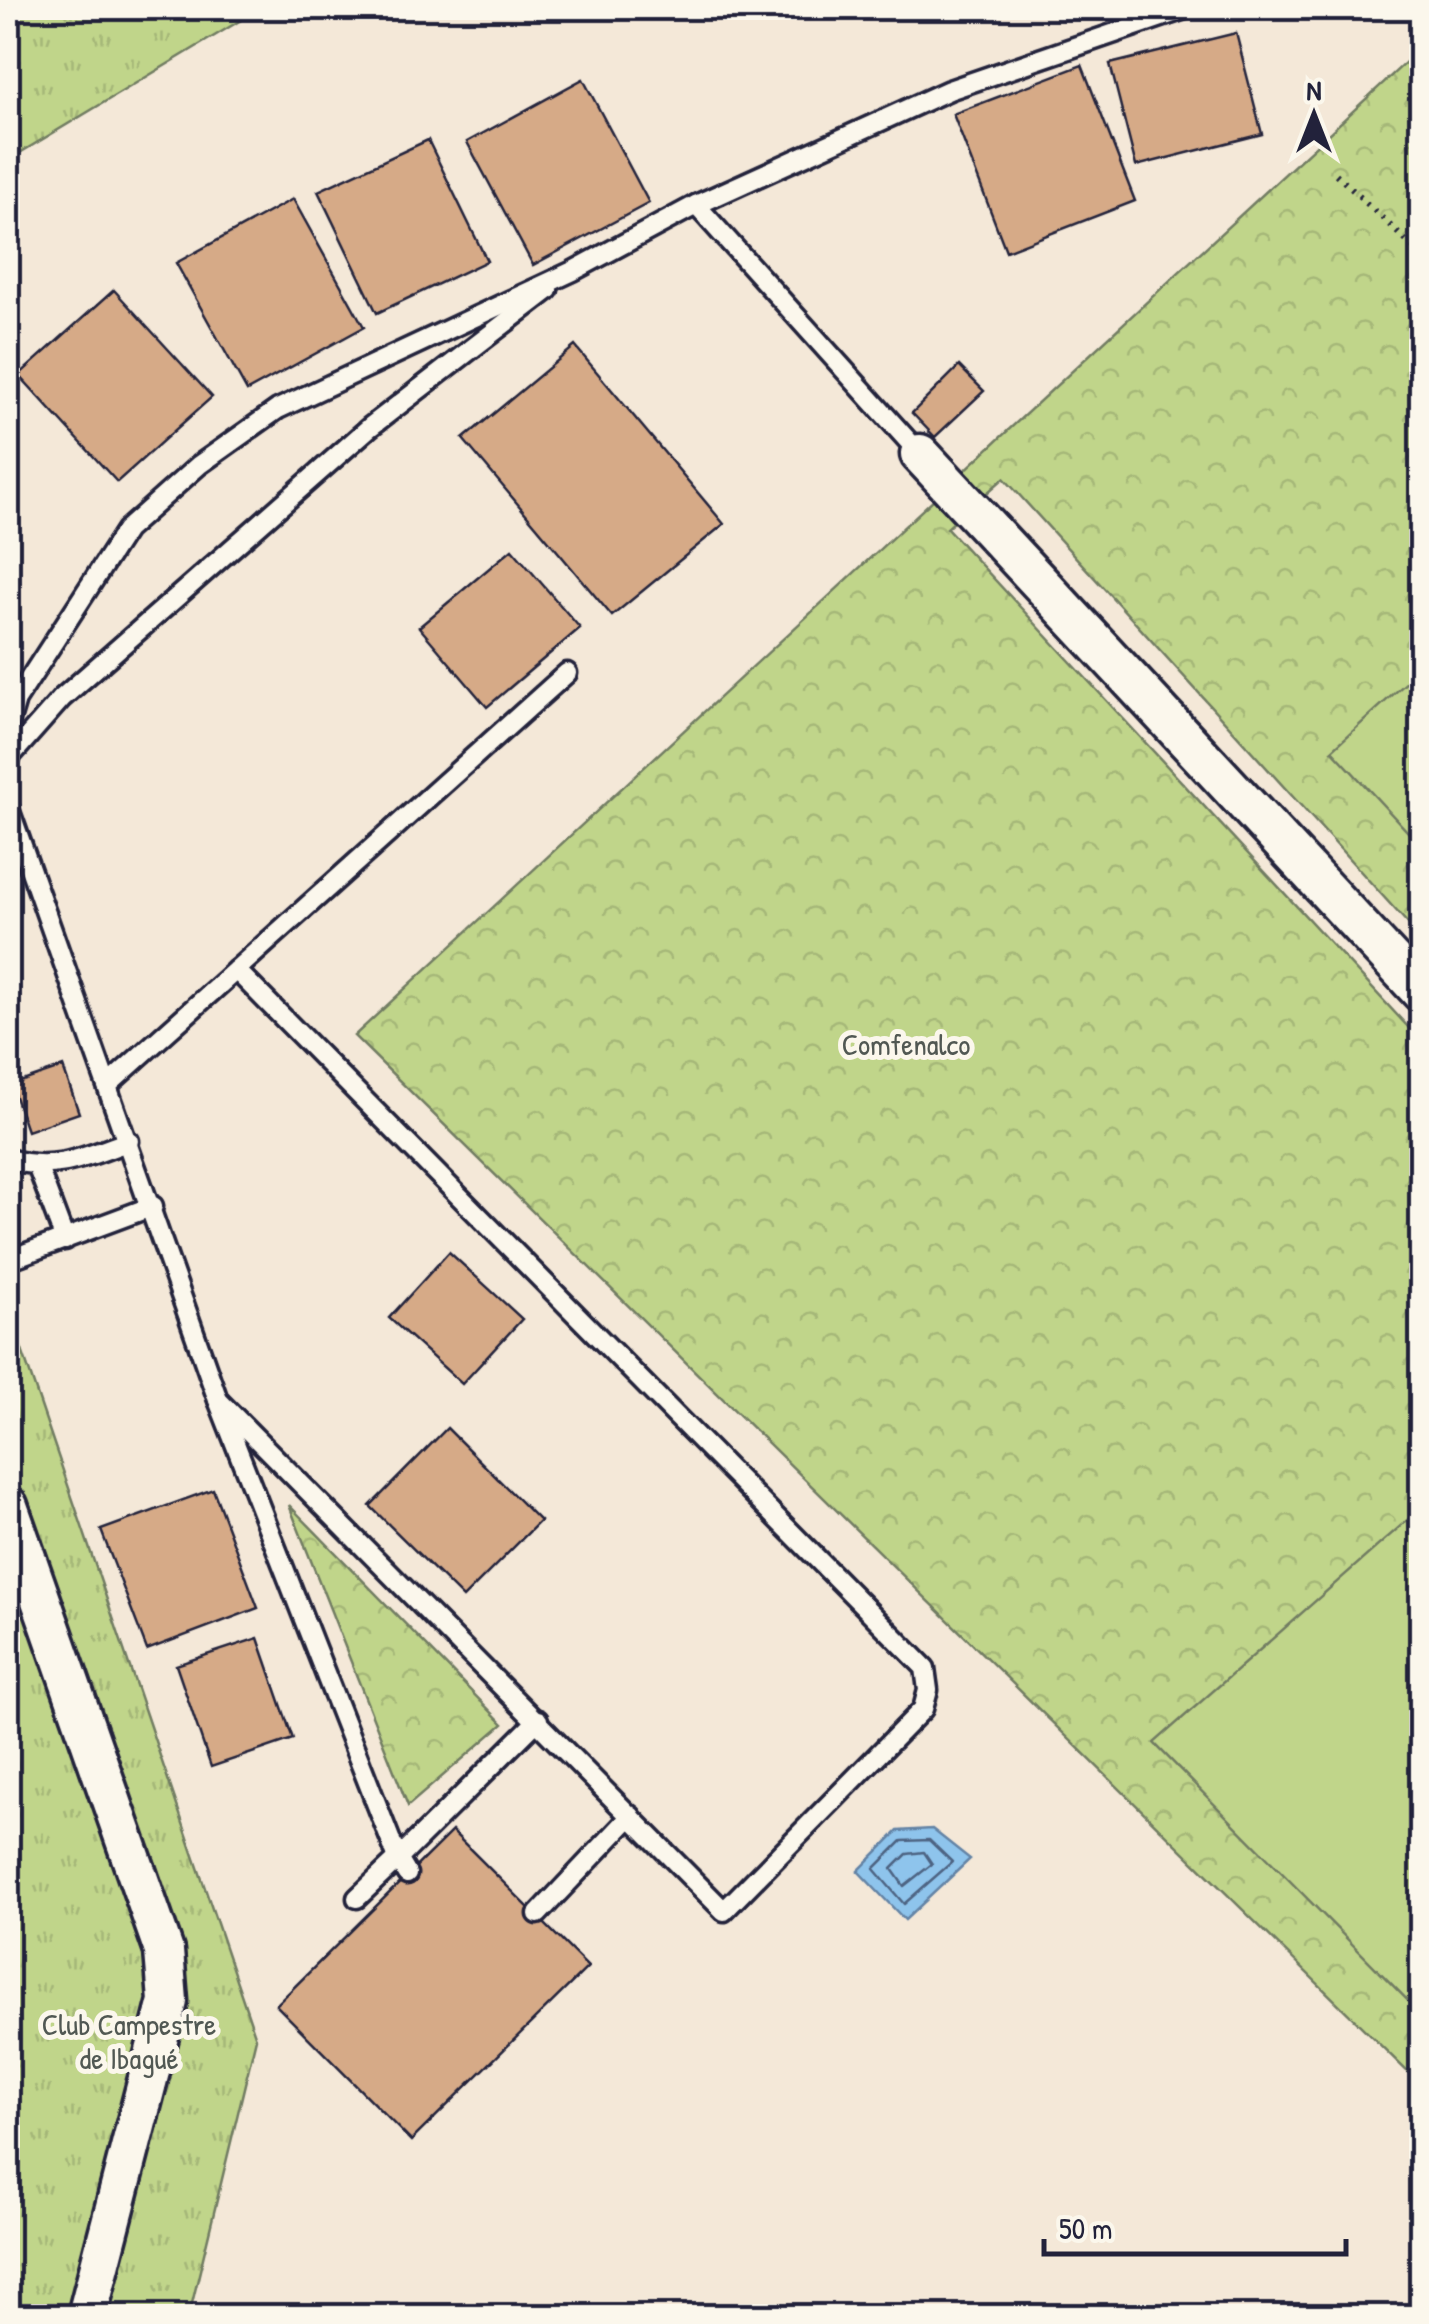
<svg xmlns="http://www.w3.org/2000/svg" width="1429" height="2324" viewBox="0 0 1429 2324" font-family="'Patrick Hand',sans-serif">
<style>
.grass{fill:url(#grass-tufts);stroke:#717c62;stroke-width:2.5}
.park{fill:url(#park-crowns);stroke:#717c62;stroke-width:2.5}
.pitch{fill:#c0d58a;stroke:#717c62;stroke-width:2.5}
.water{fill:#8ec4ec;stroke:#6383a5;stroke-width:2.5}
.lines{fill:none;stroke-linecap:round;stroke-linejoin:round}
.shore{stroke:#4d6382;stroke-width:2.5}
.building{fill:#d6aa87;stroke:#22223b;stroke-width:2.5}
.service-casing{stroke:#22223b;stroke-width:25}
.minor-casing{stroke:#22223b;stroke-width:45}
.path{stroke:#22223b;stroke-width:6;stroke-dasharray:2.5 8;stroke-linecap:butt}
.service{stroke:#fbf7ec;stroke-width:18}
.minor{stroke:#fbf7ec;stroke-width:38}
.labels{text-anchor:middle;stroke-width:10;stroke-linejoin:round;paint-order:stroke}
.park-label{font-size:30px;fill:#515853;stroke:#fbf7ec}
</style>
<defs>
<pattern id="grass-tufts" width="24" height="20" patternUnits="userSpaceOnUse" patternTransform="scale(2.5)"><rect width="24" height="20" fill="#c0d58a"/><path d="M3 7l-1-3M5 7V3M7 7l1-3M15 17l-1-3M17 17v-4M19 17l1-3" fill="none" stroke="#a5b778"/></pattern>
<pattern id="park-crowns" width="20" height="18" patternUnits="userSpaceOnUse" patternTransform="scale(2.5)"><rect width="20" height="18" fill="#c0d58a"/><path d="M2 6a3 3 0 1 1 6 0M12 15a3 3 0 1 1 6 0" fill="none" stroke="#a5b778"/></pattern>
</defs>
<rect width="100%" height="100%" fill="#f4e8d8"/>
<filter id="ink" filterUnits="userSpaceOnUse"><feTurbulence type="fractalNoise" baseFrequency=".01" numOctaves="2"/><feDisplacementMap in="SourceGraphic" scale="20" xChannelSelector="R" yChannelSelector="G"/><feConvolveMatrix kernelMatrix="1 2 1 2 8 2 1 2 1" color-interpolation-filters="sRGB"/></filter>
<g filter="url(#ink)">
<!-- grass -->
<g class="grass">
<polygon points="8,8 261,8 8,160"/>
<polygon points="8,1309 256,2038 189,2316 8,2316"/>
</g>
<!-- park -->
<g class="park">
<polygon points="1421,48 1421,938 1004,478 947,528 1421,1041 1421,2085 354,1036"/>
<polygon points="289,1505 503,1724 408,1806"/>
</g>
<!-- pitch -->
<g class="pitch">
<polygon points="1421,669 1421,846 1332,750"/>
<polygon points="1421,1508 1421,2014 1154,1743"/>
</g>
<!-- water -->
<polygon class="water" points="932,1829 970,1859 905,1920 858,1871 898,1831"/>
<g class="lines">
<!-- shore -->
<g class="shore">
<polygon points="929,1840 952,1862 904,1904 874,1869 902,1841"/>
<polygon points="924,1852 932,1864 904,1886 892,1869 907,1854"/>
</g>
</g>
<!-- building -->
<g class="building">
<polygon points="1236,33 1262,134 1136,166 1110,64"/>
<polygon points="1082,65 1135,201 1006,251 953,114"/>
<polygon points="583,79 649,203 533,265 467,142"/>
<polygon points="428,140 487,261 377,313 318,191"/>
<polygon points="293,199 364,327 247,391 176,263"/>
<polygon points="114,290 212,397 117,482 19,375"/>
<polygon points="575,346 724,524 612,616 463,439"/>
<polygon points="959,366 984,391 935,437 912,413"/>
<polygon points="512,549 580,628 487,707 419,627"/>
<polygon points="63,1067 79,1113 27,1131 11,1085"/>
<polygon points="449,1252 522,1319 462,1384 389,1318"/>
<polygon points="447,1428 540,1521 463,1598 370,1506"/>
<polygon points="213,1489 258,1608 147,1650 101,1530"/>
<polygon points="258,1638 293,1739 211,1767 176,1665"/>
<polygon points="452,1831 588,1967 411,2141 276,2005"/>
</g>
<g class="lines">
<!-- service casing -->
<g class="service-casing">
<g id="service">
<polyline points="696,205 920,454"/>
<polyline points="8,727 16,700 126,530 199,465 278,409 573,271 696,205 949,90 1188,8"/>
<polyline points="8,759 62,698 370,427 548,290"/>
<polyline points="8,806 218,1400 398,1859 538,1720"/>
<polyline points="109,1084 567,673"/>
<path d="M 8,1159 C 55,1173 85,1157 129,1141"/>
<polyline points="38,1168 65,1240"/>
<polyline points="8,1260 153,1206"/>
<polyline points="218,1400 724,1911 923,1709 928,1690 925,1668 236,970"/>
<polyline points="357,1898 398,1859 407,1874"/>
<polyline points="538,1914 631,1816"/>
</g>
</g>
<!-- minor casing -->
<g class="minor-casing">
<g id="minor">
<polyline points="920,454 1422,993"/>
<polyline points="8,1506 164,1951 168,2001 87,2316"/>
</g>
</g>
<!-- path -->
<polyline class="path" points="1336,174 1422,256"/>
<!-- service -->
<use href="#service" class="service"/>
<!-- minor -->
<use href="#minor" class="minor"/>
</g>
</g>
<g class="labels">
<!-- park labels -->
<g class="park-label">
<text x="906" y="1055">Comfenalco</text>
<text x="129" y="2035">Club Campestre<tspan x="129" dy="34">de Ibagué</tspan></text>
</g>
</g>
<!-- margin -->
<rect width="1429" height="2324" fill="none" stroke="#fbf7ec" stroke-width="40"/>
<rect x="20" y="20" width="1389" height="2284" fill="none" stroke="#22223b" stroke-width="4" filter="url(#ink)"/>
<!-- north arrow -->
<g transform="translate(1314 115)" stroke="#fbf7ec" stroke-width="8" paint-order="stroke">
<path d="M0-8L18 38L0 25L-18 38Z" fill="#22223b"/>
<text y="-15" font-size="28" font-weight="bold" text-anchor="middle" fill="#22223b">N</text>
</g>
<!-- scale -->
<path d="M1044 2239v15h302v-15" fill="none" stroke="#22223b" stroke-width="5"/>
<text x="1059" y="2239" font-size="30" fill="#22223b" stroke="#fbf7ec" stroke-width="8" paint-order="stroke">50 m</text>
</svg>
